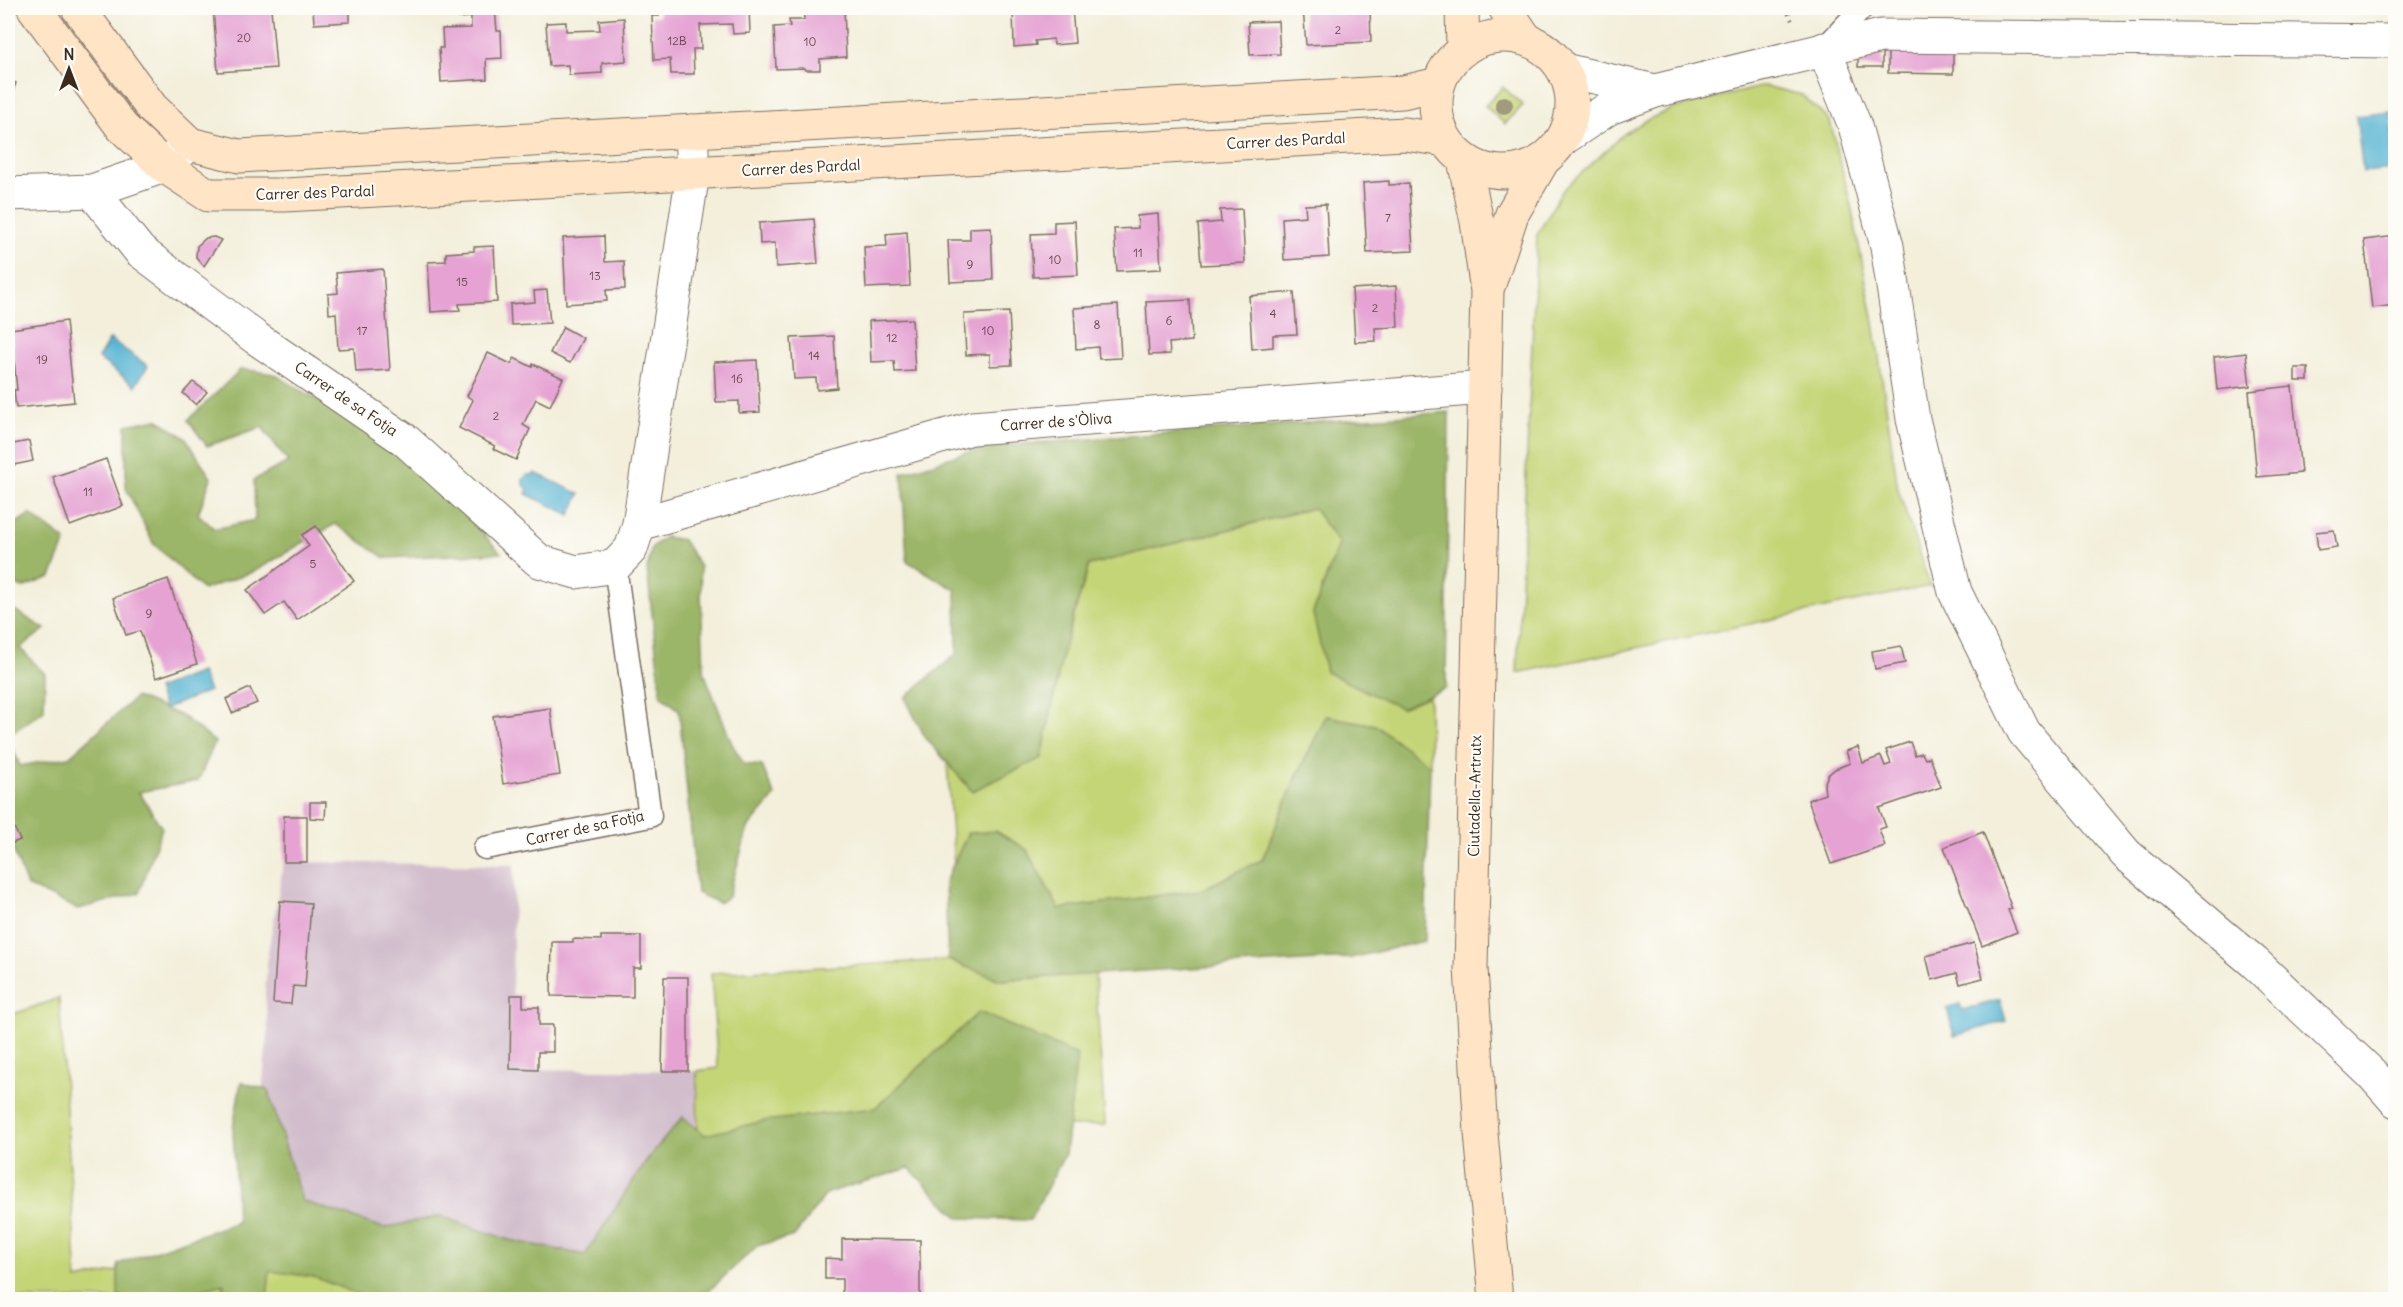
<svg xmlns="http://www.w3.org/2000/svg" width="2403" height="1307" viewBox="0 0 2403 1307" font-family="Delius,sans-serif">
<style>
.industrial{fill:#d1bdcc}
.green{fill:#c4d577;stroke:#80804a;stroke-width:1.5}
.forest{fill:#9bb668;stroke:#6b7043;stroke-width:1.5}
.water{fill:#55b4d3;stroke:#486f78;stroke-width:1.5}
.building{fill:#e5a2d3}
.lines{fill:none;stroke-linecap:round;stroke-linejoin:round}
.lane-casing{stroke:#7b6f60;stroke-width:25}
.street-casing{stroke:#7b6f60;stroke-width:35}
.secondary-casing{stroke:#7b6f60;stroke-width:35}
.path{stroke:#7b6f60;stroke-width:4;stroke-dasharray:1.5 4.5;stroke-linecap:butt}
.lane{stroke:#fff;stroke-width:22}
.street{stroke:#fff;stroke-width:33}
.secondary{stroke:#ffe4c6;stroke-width:33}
.tree{fill:#a09a7f}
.labels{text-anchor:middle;stroke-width:4.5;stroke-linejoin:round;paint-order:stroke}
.number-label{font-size:12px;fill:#66484b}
.street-label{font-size:15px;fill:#3b2a1e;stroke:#fdfcf7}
</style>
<rect width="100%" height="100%" fill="#fdfcf7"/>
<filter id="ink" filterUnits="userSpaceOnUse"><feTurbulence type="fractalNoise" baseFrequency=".0167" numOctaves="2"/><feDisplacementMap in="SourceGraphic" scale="12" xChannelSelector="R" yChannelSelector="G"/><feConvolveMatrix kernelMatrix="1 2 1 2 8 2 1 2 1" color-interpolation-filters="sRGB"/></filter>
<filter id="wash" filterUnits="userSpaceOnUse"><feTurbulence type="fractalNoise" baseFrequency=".008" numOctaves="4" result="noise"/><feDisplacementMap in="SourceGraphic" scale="24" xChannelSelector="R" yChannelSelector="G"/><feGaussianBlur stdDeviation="1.35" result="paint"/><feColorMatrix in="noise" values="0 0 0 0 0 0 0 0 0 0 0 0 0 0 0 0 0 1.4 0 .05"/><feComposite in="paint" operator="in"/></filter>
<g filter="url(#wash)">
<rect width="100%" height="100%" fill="#f3efdb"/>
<!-- industrial -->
<polygon class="industrial" points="284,862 514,865 511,1069 697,1071 698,1148 634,1294 266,1238 255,1164 268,1030 265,993 268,952"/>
<!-- green -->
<g class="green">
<polygon points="1764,86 1802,95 1830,121 1852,210 1874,323 1898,489 1930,586 1517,673 1537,235 1562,191 1625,133 1647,120 1675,108"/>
<polygon points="1503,87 1523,105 1505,124 1485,106"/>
<polygon points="1313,508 1339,543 1313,613 1401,708 1429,696 1430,766 1375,725 1326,717 1296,778 1262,860 1201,890 1059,909 1026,849 968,833 954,865 947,762 973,791 1063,651 1089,565"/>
<polygon points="948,960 1001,980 1095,974 1105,1125 724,1136 687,1299 8,1299 8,1016 59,998 77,1280 266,1238 634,1294 698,1148 697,1071 718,1068 711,973"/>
</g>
<!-- forest -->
<g class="forest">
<polygon points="241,369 274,374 381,438 437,485 501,553 385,558 335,524 255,571 203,590 153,543 126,488 126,425 157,419 186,438 211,478 198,514 215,529 255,520 254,480 288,462 262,427 207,446 188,420"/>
<polygon points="1449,412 1446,688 1401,708 1326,672 1313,613 1339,543 1313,508 1089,565 1063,651 1042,758 972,791 925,737 905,698 957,653 956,590 907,561 902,473 983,447"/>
<polygon points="30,514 66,541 51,577 22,588 8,580 8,529"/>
<polygon points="665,537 683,540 700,567 704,672 732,744 744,764 762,766 775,796 748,828 728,897 719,903 697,893 679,710 661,695 647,569 652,547"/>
<polygon points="8,606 45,629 20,648 45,674 44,710 8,736 20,766 69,757 136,697 182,716 215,742 198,781 139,792 162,828 139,893 78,909 27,886 8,836"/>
<polygon points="1326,716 1375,725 1430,766 1425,941 1350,958 1001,980 948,960 945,882 968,833 996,831 1026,849 1059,909 1201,890 1262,860 1296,778"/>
<polygon points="979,1012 1077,1055 1065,1154 1030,1220 959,1218 909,1168 827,1193 794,1236 757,1246 700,1299 369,1299 314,1277 270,1271 267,1299 222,1299 224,1284 173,1298 118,1298 118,1264 237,1222 233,1128 241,1082 268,1090 302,1201 384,1228 440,1216 509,1240 585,1255 648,1158 683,1117 705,1135 764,1121 875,1108"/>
</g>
<!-- water -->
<g class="water">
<polygon points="2391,112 2395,169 2363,172 2356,116"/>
<polygon points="110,339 148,366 135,386 98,358"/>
<polygon points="535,473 580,494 570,515 526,494 528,489 523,484 523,479 527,475 534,475"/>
<polygon points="201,672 209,691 164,709 157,689"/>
<polygon points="2000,1000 2006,1021 1954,1036 1947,1008 1960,1004 1962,1010"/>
</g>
<g id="blocks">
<!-- building -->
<g class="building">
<polygon points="213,8 271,8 276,68 218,72"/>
<polygon points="313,8 350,8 350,22 314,24"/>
<polygon points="458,8 495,8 497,31 501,31 502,58 486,59 487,79 441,82 439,48 443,48 442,29 471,28 471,17 459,18"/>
<polygon points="659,8 749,8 750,33 733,34 732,24 700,25 701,49 693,49 694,74 671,74 670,59 654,60 652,16 659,16"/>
<polygon points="803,8 844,8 846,57 820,59 820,70 805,70 805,68 776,69 774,27 790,26 789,20 804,20"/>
<polygon points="1013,8 1072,8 1075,43 1054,45 1053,39 1035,41 1036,45 1014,47"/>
<polygon points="1303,8 1370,8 1371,42 1306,45"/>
<polygon points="624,18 626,61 602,63 602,73 569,75 568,65 549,66 546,23 566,22 566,31 600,30 599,20"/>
<polygon points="1278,21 1280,54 1250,55 1248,22"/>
<rect x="1858" y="46" width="24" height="21"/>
<polygon points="1888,51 1953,51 1953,74 1888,73"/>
<polygon points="8,70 12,72 9,80 16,83 8,104"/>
<polygon points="1389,181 1389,185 1409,184 1413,251 1367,253 1363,183"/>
<polygon points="1326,204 1329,257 1284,260 1282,218 1306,216 1305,205"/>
<polygon points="1242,209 1245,263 1201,265 1198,224 1221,222 1220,210"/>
<polygon points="1158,214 1161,269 1117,271 1114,229 1138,228 1137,216"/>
<polygon points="814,219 818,264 776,267 775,243 760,244 759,223"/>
<polygon points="1075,221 1078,275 1033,277 1031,234 1054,233 1054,222"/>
<polygon points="991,227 993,280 950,282 948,240 970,240 970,228"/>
<polygon points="907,232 910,286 866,288 864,247 887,246 886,234"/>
<polygon points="604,236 605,262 624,261 625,289 606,290 607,301 566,304 563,238"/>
<polygon points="2396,236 2396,305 2372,308 2364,240"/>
<polygon points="214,237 221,240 204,266 196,257 197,246 206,238"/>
<polygon points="494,246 497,302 459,304 460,310 431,312 428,262 446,261 446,253 474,251 474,247"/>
<polygon points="383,269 390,370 356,372 354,348 338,349 336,313 329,314 328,294 338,293 336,273"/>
<polygon points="1396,286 1398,327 1375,328 1376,341 1355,342 1352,289"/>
<polygon points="547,290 550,323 511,325 510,304 535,302 534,291"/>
<polygon points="1294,292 1297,334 1273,335 1273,347 1252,349 1249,296"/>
<polygon points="1190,300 1192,341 1169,343 1170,354 1149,355 1146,302"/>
<polygon points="1118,305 1121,358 1099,359 1098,347 1076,349 1074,308"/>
<polygon points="1009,312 1012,365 990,366 990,354 966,355 964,314"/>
<polygon points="912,319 915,371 895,372 894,361 871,362 869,321"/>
<polygon points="66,321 74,402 16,408 14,390 17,390 11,329"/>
<polygon points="563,327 583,338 570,363 550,353"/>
<polygon points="834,336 837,388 817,390 816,378 794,379 791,338"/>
<polygon points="488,353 511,364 514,358 532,367 533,364 563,378 550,406 536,399 523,425 530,429 516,460 493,449 495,446 459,428 473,400 467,396"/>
<polygon points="2246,353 2250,386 2217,390 2214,357"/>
<polygon points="757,360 760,412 739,413 739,401 716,402 714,362"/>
<rect x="2295" y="368" width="13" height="13"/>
<polygon points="193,382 207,392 196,405 183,393"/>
<polygon points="2292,386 2301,473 2257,477 2249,391"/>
<polygon points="29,441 33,461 9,466 8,445"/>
<polygon points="106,459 123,506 70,526 53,477"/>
<polygon points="316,526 354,581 297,620 284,602 265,615 247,590 309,546 302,535"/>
<polygon points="2334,530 2337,547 2318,550 2316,532"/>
<polygon points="168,579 197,664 156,678 140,631 126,635 113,598"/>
<polygon points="1901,646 1905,663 1875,669 1872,651"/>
<polygon points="250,688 257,703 232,713 226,699"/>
<polygon points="550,708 560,775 503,784 493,716"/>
<polygon points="1910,742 1915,755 1922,753 1925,759 1930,757 1941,787 1879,808 1886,827 1879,829 1885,846 1831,864 1808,800 1825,794 1824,785 1828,775 1835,769 1850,763 1846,751 1858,747 1863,763 1881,756 1885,766 1891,764 1886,750"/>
<polygon points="310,802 326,802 325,819 310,818"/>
<rect x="284" y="816" width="23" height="46"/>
<polygon points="12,823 20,840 8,845 8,825"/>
<polygon points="1983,832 2012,909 2008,910 2017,932 1982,946 1944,847"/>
<polygon points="280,901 311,903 305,987 293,986 291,1004 273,1003"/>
<polygon points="601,936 641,936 641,968 633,968 633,997 551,996 552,942 573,942 573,939 601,940"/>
<polygon points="1974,943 1983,978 1960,984 1957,973 1932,980 1926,956"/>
<polygon points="664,977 688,977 688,1071 662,1071"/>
<polygon points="511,995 523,995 523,1007 539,1007 539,1025 553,1025 553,1052 538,1052 538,1070 510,1069"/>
<polygon points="842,1239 920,1240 920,1300 842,1300 842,1279 825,1279 825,1258 842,1259"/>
</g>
</g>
</g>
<g filter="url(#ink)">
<use href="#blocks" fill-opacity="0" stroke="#7b6f60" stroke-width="1.5"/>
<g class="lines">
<!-- lane casing -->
<g class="lane-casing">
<g id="lane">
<polyline points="1824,49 1862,8"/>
<polyline points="485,848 650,816 615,566"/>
</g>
</g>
<!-- street casing -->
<g class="street-casing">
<g id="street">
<polyline points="1824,49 1855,126 1887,246 1913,419 1955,592 2024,732 2126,854 2254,962 2372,1074 2396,1101"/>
<polyline points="1564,70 1655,91"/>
<polyline points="1564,138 1609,108 1655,91 1881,36 2396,41"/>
<polyline points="92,191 140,251 256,338 405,440 539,561 576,572 615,566 631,549 639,524 693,173 691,131"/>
<polyline points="8,194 92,191 164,166 184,149"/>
<polyline points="639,524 972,428 1485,388"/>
</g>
</g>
<!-- secondary casing -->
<g class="secondary-casing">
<g id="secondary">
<polyline points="34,8 122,127 164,166 208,195 285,195 1405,134 1446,140"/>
<polyline points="78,8 152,108 190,144 239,156 1333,96 1403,92 1438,84"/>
<polyline points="1462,8 1463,50"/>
<polyline points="1505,8 1526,39"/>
<circle cx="1504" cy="104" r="68"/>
<polyline points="1464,160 1477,222 1487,291 1471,968 1481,1133 1496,1300"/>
<polyline points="1489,284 1512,214 1542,162"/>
</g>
</g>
<!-- path -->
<polyline class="path" points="1786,8 1792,21"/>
<!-- lane -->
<use href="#lane" class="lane"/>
<!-- street -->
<use href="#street" class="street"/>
<!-- secondary -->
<use href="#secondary" class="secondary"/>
</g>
<!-- trees -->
<circle class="tree" cx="1504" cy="105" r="9"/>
</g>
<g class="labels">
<!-- number labels -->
<g class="number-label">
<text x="1338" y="34">2</text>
<text x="244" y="42">20</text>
<text x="677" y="45">12B</text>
<text x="810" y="46">10</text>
<text x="1388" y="222">7</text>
<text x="1138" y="257">11</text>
<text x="1055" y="264">10</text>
<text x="970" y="269">9</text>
<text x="595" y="280">13</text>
<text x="462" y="286">15</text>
<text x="1375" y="312">2</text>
<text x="1273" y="318">4</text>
<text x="1169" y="325">6</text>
<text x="1097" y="329">8</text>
<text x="362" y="335">17</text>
<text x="988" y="335">10</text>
<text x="892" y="342">12</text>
<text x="814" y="360">14</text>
<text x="42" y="364">19</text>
<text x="737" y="383">16</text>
<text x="496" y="420">2</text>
<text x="88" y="496">11</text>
<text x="313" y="568">5</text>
<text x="149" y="618">9</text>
</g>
<!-- street labels -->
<g class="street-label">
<text transform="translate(1286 141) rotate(-3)" y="5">Carrer des Pardal</text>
<text transform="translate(801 168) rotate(-3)" y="5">Carrer des Pardal</text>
<text transform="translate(315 193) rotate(-2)" y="5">Carrer des Pardal</text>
<text transform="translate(346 399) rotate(34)" y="5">Carrer de sa Fotja</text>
<text transform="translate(1056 422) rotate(-4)" y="5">Carrer de s'Òliva</text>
<text transform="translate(1475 796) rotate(-89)" y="5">Ciutadella-Artrutx</text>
<text transform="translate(585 828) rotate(-12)" y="5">Carrer de sa Fotja</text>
</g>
</g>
<!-- margin -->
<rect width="2403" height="1307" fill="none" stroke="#fdfcf7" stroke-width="30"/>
<!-- north arrow -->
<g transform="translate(69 69)" stroke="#fdfcf7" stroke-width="4.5" paint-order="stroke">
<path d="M0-4.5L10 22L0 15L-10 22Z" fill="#3b2a1e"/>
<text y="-9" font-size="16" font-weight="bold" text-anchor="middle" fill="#3b2a1e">N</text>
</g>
</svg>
